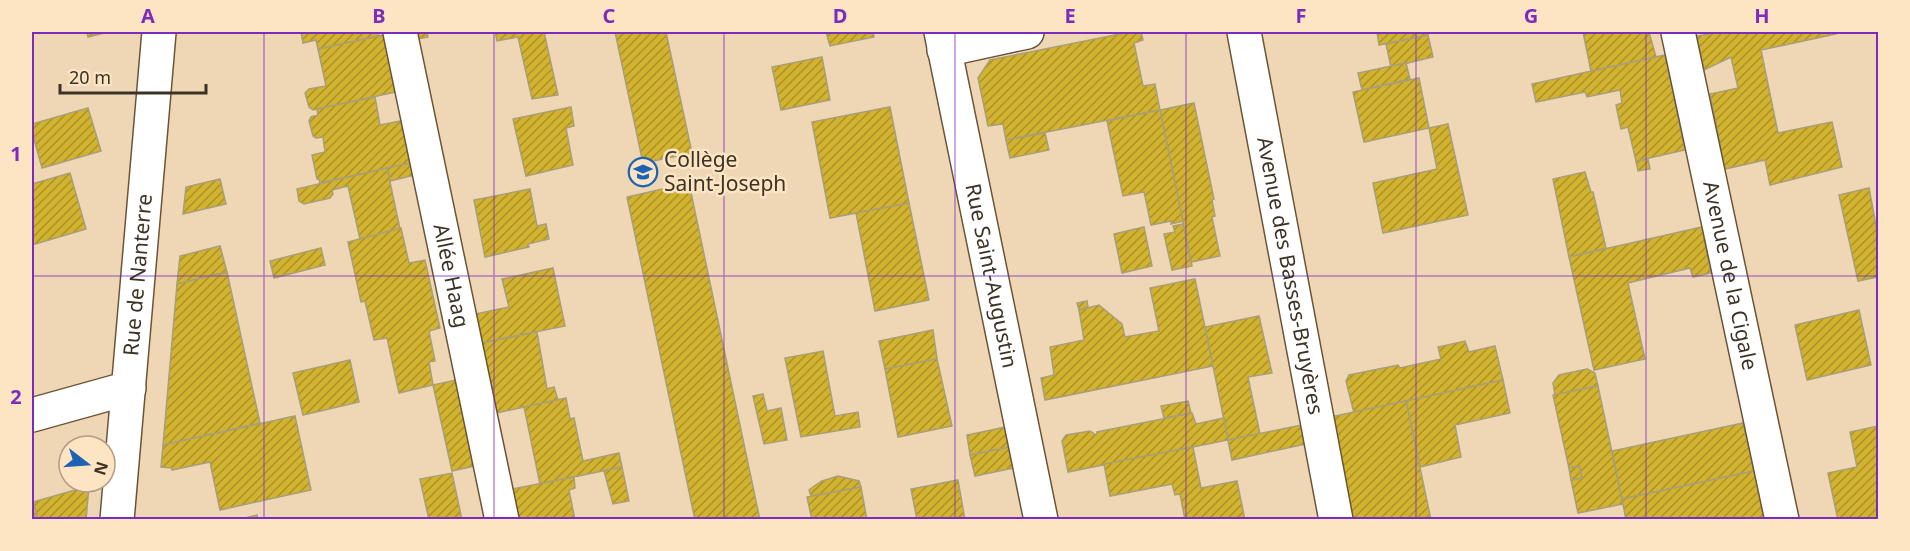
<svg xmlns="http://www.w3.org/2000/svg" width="1910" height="551" viewBox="0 0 1910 551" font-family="'Noto Sans',sans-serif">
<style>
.building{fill:url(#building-hatch);stroke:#a89f7a;stroke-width:1.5}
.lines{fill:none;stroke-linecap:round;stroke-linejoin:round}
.street-casing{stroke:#6b5538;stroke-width:36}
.street{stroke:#fff;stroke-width:33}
.grid{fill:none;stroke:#7b2cbf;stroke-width:1.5;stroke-opacity:0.55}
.labels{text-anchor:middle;stroke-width:5;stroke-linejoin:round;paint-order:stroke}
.poi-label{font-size:21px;fill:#3c3225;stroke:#fde4c2;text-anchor:start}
.street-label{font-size:21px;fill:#3c3225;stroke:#fde4c2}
.neatline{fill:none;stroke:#7b2cbf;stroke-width:2}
.grid-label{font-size:20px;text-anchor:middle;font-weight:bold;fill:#7b2cbf}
</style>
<defs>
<pattern id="building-hatch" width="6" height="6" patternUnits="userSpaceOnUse" patternTransform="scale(1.5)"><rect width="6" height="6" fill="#d1b32f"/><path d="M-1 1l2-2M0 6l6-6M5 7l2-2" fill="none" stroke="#ab9228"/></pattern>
</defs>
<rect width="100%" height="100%" fill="#efd7b5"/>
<!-- building -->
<g class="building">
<polygon points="87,32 108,32 88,37"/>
<polygon points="301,32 378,32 379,36 318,49 316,40 303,43"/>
<polygon points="398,32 410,89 313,110 309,107 305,93 309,89 326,86 318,49"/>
<polygon points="416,32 427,32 428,37 418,39"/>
<polygon points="495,32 544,32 558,95 532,99 518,37 497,41"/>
<polygon points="615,32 666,32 692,153 643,163"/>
<polygon points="826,32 873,32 874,37 830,46"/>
<polygon points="1130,32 1141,32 1143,40 1134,43 1143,86 1155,84 1160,110 1006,140 1003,124 988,126 978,78 990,60"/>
<polygon points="1377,32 1428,32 1428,35 1379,45"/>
<polygon points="1583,32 1649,32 1656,57 1591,71"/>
<polygon points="1720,32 1835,32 1836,34 1761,50 1778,133 1832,122 1842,167 1770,185 1765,160 1725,169 1710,94 1738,88 1731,57 1704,70 1697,36"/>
<polygon points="1428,35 1433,57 1391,67 1386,44"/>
<polygon points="1665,55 1685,150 1636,161 1628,127 1621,129 1616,105 1622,103 1620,90 1587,97 1585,92 1536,102 1532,84"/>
<polygon points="822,57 830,100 781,110 772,67"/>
<polygon points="1406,63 1410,79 1362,90 1358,73"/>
<polygon points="1419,78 1429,128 1364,142 1353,92"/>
<polygon points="375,97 380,125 416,118 425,160 320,183 319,179 317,179 312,155 325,152 323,137 316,138 313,136 309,121 311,117 318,115 317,109"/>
<polygon points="1194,103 1214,199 1212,200 1215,216 1212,217 1220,256 1191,262 1160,110"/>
<polygon points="571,107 574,126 566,128 573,165 526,176 513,119"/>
<polygon points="890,107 909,203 830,218 812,122"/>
<polygon points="88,108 101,151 42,168 32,132 32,124"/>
<polygon points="1160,110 1183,221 1171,224 1171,221 1151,225 1144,192 1123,196 1107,121"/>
<polygon points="1448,124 1468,215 1383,233 1373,183 1437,169 1429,128"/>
<polygon points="1045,133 1049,150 1010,158 1006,140"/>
<polygon points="1648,159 1650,169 1638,171 1636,161"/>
<polygon points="425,160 427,172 390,181 387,168"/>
<polygon points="387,168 400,229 360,239 348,186 332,190 333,194 330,198 304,204 299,201 297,189"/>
<polygon points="1585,172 1591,192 1593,192 1606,248 1569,257 1553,179"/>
<polygon points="70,173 86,229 32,245 32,184"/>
<polygon points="220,179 226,204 183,214 186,187"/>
<polygon points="689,183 760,520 695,520 627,197"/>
<polygon points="1869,188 1878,236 1878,277 1858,281 1839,195"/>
<polygon points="530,189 537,226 546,224 549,239 528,244 529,247 485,257 474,200"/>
<polygon points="909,203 929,300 875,311 856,213"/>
<polygon points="1183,224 1192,266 1172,270 1164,234 1175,232 1173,226"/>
<polygon points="1144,227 1152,266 1122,273 1114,234"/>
<polygon points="1702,227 1711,273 1693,277 1690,268 1628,283 1645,359 1594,370 1569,257"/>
<polygon points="401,228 409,263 425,260 440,328 429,331 435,361 429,362 433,385 399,393 387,338 374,340 365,301 361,302 348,242"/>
<polygon points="220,246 227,272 177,284 180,256"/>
<polygon points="321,248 325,265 274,278 270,261"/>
<polygon points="553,268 565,326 481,343 475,314 509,307 502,279"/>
<polygon points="227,272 260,423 163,445 177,284"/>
<polygon points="1195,279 1213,366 1045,400 1041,378 1054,375 1050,347 1084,340 1079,310 1099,305 1122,324 1125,337 1159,331 1150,288"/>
<polygon points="1087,301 1088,307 1079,310 1077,303"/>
<polygon points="1859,310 1871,365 1807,380 1795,325"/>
<polygon points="1259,316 1272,373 1248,377 1260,434 1228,440 1205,327"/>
<polygon points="933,330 937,359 885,369 879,341"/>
<polygon points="537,332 547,389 554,387 558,400 496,413 481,343"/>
<polygon points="1465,341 1469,352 1495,346 1503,380 1354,413 1346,381 1349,375 1398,365 1400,368 1441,359 1438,347"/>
<polygon points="823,351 835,416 858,412 860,427 801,437 785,358"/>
<polygon points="937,359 952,426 898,437 885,369"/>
<polygon points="350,360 359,402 303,415 293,373"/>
<polygon points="1587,369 1595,373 1598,386 1555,395 1553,383 1559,375"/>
<polygon points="470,377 488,463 452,471 433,385"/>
<polygon points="1503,380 1510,413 1455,425 1461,457 1420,467 1406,401"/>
<polygon points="1598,386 1623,504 1578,513 1571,480 1582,478 1579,466 1569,468 1553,395"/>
<polygon points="763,394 767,411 781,408 787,440 764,444 753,396"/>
<polygon points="566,398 570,419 574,418 583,461 619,453 622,467 540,484 524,407"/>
<polygon points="1188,401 1191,413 1164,418 1161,406"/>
<polygon points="1406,401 1431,520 1351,520 1330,417"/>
<polygon points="1192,413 1196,424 1224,418 1228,440 1068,472 1062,441 1066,435 1090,431 1096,435 1097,432"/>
<polygon points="295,416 311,490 220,510 210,462 172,470 172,468 161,467 163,445"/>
<polygon points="1743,423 1754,471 1622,499 1612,451"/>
<polygon points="1302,425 1306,444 1232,460 1228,440"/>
<polygon points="1878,426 1878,517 1865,520 1838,520 1828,473 1857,467 1850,432"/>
<polygon points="1006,427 1010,447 970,455 967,435"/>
<polygon points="1010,447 1014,468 975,476 970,455"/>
<polygon points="1193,447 1201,488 1237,481 1245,520 1185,520 1180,494 1175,495 1172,484 1110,496 1104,464"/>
<polygon points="1579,466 1582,478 1571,480 1569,468"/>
<polygon points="622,467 629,501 613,504 604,471"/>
<polygon points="1754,471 1765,520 1626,520 1622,499"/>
<polygon points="452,473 462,520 429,520 420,479"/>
<polygon points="838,476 859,481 861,487 811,496 809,490 814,486 822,481"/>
<polygon points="574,477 575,488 569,490 575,520 519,520 512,489"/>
<polygon points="958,480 965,520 917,520 911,489"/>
<polygon points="89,486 86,520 38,520 33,502"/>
<polygon points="861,487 867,520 812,520 807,497"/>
<polygon points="35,508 38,520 32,520 32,509"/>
<polygon points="257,515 258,520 237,520"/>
</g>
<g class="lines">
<!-- street casing -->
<g class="street-casing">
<g id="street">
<path id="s1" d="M 400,32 L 502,520"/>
<path id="s2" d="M 941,32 L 1041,520"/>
<path id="s3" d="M 1244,32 L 1336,520"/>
<path id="s4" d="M 1678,32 L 1782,520"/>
<polyline points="944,50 1027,32"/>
<polyline points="32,415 129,388"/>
<path id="s5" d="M 117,520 L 159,32"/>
</g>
</g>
<!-- street -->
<use href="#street" class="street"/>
</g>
<!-- grid -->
<path class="grid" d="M 264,32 L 264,520M 494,32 L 494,520M 724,32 L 724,520M 955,32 L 955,520M 1186,32 L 1186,520M 1416,32 L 1416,520M 1646,32 L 1646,520M 32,276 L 1878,276"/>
<!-- icons -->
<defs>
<g id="school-ring" transform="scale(1.5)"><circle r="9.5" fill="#fde4c2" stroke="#1e62b3" stroke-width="1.5"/><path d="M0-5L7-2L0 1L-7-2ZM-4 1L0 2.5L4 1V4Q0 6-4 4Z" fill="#1e62b3"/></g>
</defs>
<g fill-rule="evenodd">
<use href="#school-ring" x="643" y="172"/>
</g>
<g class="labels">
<!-- poi labels -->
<g class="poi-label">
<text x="664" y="167">Collège<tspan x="664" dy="24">Saint-Joseph</tspan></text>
</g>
<!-- street labels -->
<g class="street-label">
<text dy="7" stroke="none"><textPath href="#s2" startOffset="249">Rue Saint-Augustin</textPath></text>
<text dy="7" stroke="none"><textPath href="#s5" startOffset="246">Rue de Nanterre</textPath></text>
<text dy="7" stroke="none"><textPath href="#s1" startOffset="249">Allée Haag</textPath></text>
<text dy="7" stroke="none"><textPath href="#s3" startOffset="248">Avenue des Basses-Bruyères</textPath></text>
<text dy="7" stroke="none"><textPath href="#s4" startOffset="249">Avenue de la Cigale</textPath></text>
</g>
</g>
<!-- border -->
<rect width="1910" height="551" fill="none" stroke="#fde4c2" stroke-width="66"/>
<!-- north arrow -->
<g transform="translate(87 464) rotate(107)"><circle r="28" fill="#fde4c2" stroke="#b09d83" stroke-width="1.5"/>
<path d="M0-4.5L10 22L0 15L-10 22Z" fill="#1e62b3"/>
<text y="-9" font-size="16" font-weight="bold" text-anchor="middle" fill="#3c3225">N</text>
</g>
<!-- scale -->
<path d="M60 84v9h146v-9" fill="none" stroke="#3c3225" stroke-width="3"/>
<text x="69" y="84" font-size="18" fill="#3c3225" stroke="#fde4c2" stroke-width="4.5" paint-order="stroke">20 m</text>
<rect x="33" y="33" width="1844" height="485" class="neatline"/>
<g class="grid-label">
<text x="148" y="23">A</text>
<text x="379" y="23">B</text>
<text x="609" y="23">C</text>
<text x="840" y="23">D</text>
<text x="1070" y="23">E</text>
<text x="1301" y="23">F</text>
<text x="1531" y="23">G</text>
<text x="1762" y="23">H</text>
<text x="16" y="161">1</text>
<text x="16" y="404">2</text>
</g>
</svg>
